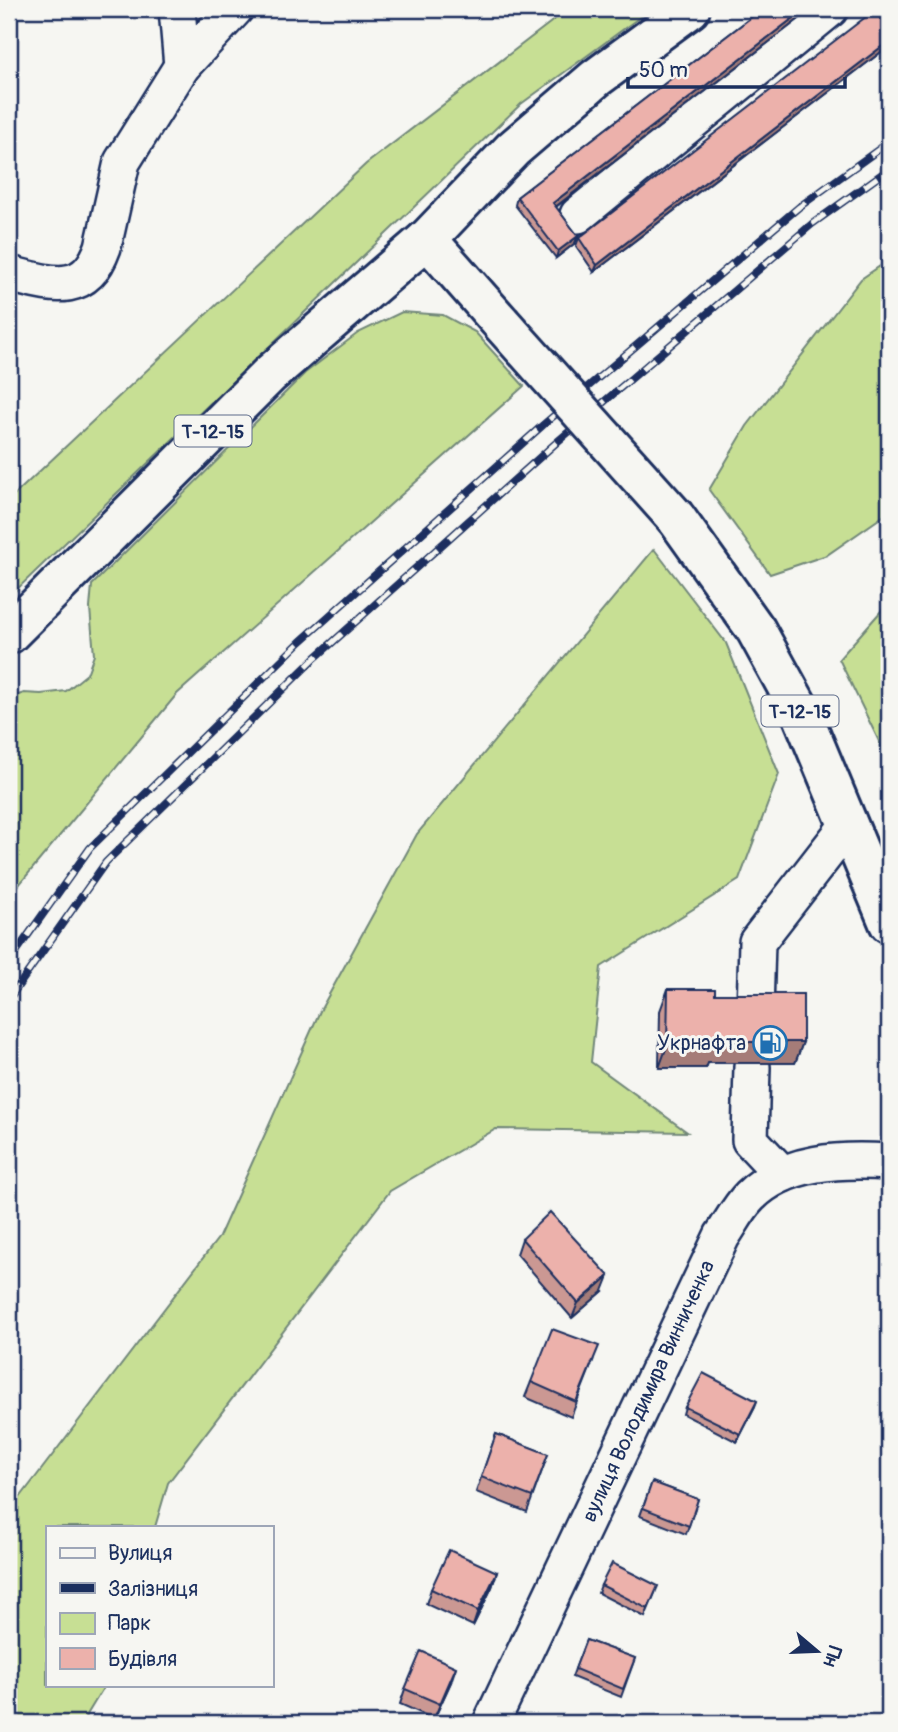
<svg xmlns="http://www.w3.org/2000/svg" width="898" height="1732" viewBox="0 0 898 1732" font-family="Pangolin,sans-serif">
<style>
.green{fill:#c7df94;stroke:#718779;stroke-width:2}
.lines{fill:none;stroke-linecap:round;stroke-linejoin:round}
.minor-casing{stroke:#1b2f5e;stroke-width:40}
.major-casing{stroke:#1b2f5e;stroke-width:44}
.highway-casing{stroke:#1b2f5e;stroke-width:44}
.minor{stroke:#f6f6f2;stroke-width:35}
.major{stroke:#f6f6f2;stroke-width:38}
.highway{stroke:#f6f6f2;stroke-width:38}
.rail-casing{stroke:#1b2f5e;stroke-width:8}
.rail{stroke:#f6f6f2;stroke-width:5;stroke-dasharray:16;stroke-linecap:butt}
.highway-bridge-casing{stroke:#1b2f5e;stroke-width:44;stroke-linecap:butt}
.highway-bridge{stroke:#f6f6f2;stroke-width:38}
.wall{fill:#cb9893;stroke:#1b2f5e;stroke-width:2}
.shaded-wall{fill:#a57c78;stroke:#1b2f5e;stroke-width:2}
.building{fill:#ecb1ab;stroke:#1b2f5e;stroke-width:2}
.labels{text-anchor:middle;stroke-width:6;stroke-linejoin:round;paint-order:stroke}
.shield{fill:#f6f6f2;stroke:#5d6b8a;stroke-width:2}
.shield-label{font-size:19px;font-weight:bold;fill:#1b2f5e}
.poi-label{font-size:21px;fill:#1b2f5e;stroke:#f6f6f2;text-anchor:end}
.street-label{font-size:21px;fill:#1b2f5e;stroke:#f6f6f2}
</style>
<rect width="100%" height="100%" fill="#f6f6f2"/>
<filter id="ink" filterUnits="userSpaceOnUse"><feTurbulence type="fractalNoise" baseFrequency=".0143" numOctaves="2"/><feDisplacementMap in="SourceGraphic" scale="14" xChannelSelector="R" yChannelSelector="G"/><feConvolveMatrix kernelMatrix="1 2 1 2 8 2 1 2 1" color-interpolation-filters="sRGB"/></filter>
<g filter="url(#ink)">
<!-- green -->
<g class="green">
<polygon points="568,9 651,9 521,104 9,597 9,500 366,164"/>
<polygon points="889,260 889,512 827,555 770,574 709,490 747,426 861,279"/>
<polygon points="402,312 443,315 475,332 524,386 177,694 9,897 9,698 24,693 41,694 66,691 87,674 94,655 90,608 92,585 305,373 358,333"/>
<polygon points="654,549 726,643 779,774 739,880 601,967 591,1062 687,1132 496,1129 390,1191 168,1483 155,1527 47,1527 47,1685 105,1685 82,1723 9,1723 9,1512 219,1237 320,1011 417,834"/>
<polygon points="889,602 889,762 839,659"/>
</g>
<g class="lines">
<!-- minor casing -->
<g class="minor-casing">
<g id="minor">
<polyline points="177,9 182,66"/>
<polyline points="578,215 830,9"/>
<path d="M 9,274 C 50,284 85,298 103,247 L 122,162 L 182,66 L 235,9"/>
<polyline points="755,1011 757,942 848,825"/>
<polyline points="752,1067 750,1140 782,1174"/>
<path d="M 491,1723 L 722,1236 C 731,1223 739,1207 750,1196 C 786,1160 842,1159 889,1162"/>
</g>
</g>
<!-- major casing -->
<g class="major-casing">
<polyline id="major" points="427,239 513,149 596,78 690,9"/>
</g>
<!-- highway casing -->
<g class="highway-casing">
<g id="highway">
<polyline points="676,518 756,630 802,714 889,923"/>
<polyline points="9,634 270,374 427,239 501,323"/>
</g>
</g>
<!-- minor -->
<use href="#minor" class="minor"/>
<!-- major -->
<use href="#major" class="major"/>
<!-- highway -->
<use href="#highway" class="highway"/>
<!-- rail casing -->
<g class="rail-casing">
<g id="rail">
<polyline points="9,962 90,848 300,642 543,425 799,207 889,142"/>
<polyline points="9,999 106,862 315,658 557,442 812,224 889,169"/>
</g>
</g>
<!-- rail -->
<use href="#rail" class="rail"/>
<!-- highway-bridge casing -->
<g class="highway-bridge-casing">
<polyline id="highway-bridge" points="501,323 676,518"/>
</g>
<!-- highway-bridge -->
<use href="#highway-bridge" class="highway-bridge"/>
</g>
<!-- wall -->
<g class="wall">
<polygon points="762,9 812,9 556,207 578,236 575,243 556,258 515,205 517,197"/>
<polygon points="889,9 889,46 594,272 576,246 579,238"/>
<polygon points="668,989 715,994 803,1042 795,1063 708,1063 706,1068 659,1068 660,1011"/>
<polygon points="522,1239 603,1291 572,1318 517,1254"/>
<polygon points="593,1361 571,1417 525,1397 531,1382"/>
<polygon points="685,1407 754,1409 737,1442 683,1414"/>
<polygon points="496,1434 548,1454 527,1512 476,1492"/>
<polygon points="652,1482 698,1499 686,1534 640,1516"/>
<polygon points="497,1572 492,1587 473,1626 426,1604 431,1589"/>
<polygon points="601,1585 655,1593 645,1617 598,1593"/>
<polygon points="586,1640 635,1658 621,1697 572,1677"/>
<polygon points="451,1682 434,1719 400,1704 405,1689"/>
</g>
<!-- shaded-wall -->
<g class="shaded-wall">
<polygon points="805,9 812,9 550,211 553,203"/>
<polygon points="889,41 889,46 594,272 597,265"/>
<polygon points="578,236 575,243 556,258 558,251"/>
<polygon points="714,1042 803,1042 795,1063 708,1063 706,1068 659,1068 667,1046"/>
<polygon points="609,1276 603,1291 572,1318 578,1303"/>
<polygon points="757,1401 754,1409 737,1442 740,1434"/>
<polygon points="497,1572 492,1587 473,1626 478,1611"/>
<polygon points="456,1667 451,1682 434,1719 440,1704"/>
</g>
<!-- building -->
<g class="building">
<polygon points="762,9 805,9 553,203 578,236 558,251 517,197"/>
<polygon points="876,9 889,9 889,41 597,265 579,238"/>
<polygon points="668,989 715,989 715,994 803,994 803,1042 714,1042 714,1047 667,1046"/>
<polygon points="550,1212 609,1276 578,1303 522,1239"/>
<polygon points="552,1329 599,1346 576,1402 531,1382"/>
<polygon points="703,1373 757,1401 740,1434 685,1407"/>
<polygon points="496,1434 548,1454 532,1497 481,1477"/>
<polygon points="652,1482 698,1499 689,1526 643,1508"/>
<polygon points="449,1550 497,1572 478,1611 431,1589"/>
<polygon points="612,1563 658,1586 648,1609 601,1585"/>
<polygon points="586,1640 635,1658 623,1689 575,1669"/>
<polygon points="421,1651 456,1667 440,1704 405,1689"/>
</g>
</g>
<!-- icons -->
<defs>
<g id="fuel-ring" transform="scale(1.75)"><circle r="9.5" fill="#f6f6f2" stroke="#1f6fb2" stroke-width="1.5"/><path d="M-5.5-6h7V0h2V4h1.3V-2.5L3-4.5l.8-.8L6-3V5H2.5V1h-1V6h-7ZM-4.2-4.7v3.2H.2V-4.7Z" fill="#1f6fb2"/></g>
</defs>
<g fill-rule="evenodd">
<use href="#fuel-ring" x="770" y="1043"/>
</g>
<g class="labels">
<!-- shield labels -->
<g class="shield">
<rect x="174.5" y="415.5" width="77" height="31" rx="5"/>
<rect x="761.5" y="695.5" width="77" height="31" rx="5"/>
</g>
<g class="shield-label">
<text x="213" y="438">Т-12-15</text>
<text x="800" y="718">Т-12-15</text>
</g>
<!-- poi labels -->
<g class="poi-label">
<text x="746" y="1050">Укрнафта</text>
</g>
<!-- street labels -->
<g class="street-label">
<text transform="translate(648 1391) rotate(-65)" y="7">вулиця Володимира Винниченка</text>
</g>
</g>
<!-- margin -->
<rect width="898" height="1732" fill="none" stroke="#f6f6f2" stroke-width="35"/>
<rect x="18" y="18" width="863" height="1697" fill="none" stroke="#1b2f5e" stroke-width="2.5" filter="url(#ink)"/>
<!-- legend -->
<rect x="46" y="1526" width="228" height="161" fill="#f6f6f2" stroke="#9ea6b7" stroke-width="2"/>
<rect x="60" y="1548" width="35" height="10" fill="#f6f6f2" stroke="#9ea6b7" stroke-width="2"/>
<text x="108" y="1560" font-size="21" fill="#1b2f5e">Вулиця</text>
<rect x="60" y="1583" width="35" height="10" fill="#1b2f5e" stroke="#9ea6b7" stroke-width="2"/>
<text x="108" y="1596" font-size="21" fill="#1b2f5e">Залізниця</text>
<rect x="60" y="1613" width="35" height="21" fill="#c7df94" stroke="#9ea6b7" stroke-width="2"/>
<text x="108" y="1630" font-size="21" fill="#1b2f5e">Парк</text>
<rect x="60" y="1648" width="35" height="21" fill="#ecb1ab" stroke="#9ea6b7" stroke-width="2"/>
<text x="108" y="1666" font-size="21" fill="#1b2f5e">Будівля</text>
<!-- north arrow -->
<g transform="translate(817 1651) rotate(109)" stroke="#f6f6f2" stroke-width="5" paint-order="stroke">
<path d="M0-5L12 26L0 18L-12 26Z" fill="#1b2f5e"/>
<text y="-10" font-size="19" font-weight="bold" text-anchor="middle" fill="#1b2f5e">Пн</text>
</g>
<!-- scale -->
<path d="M628 77v10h217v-10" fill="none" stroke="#1b2f5e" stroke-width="3.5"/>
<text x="639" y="77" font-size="21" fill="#1b2f5e" stroke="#f6f6f2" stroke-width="5" paint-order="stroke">50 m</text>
</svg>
